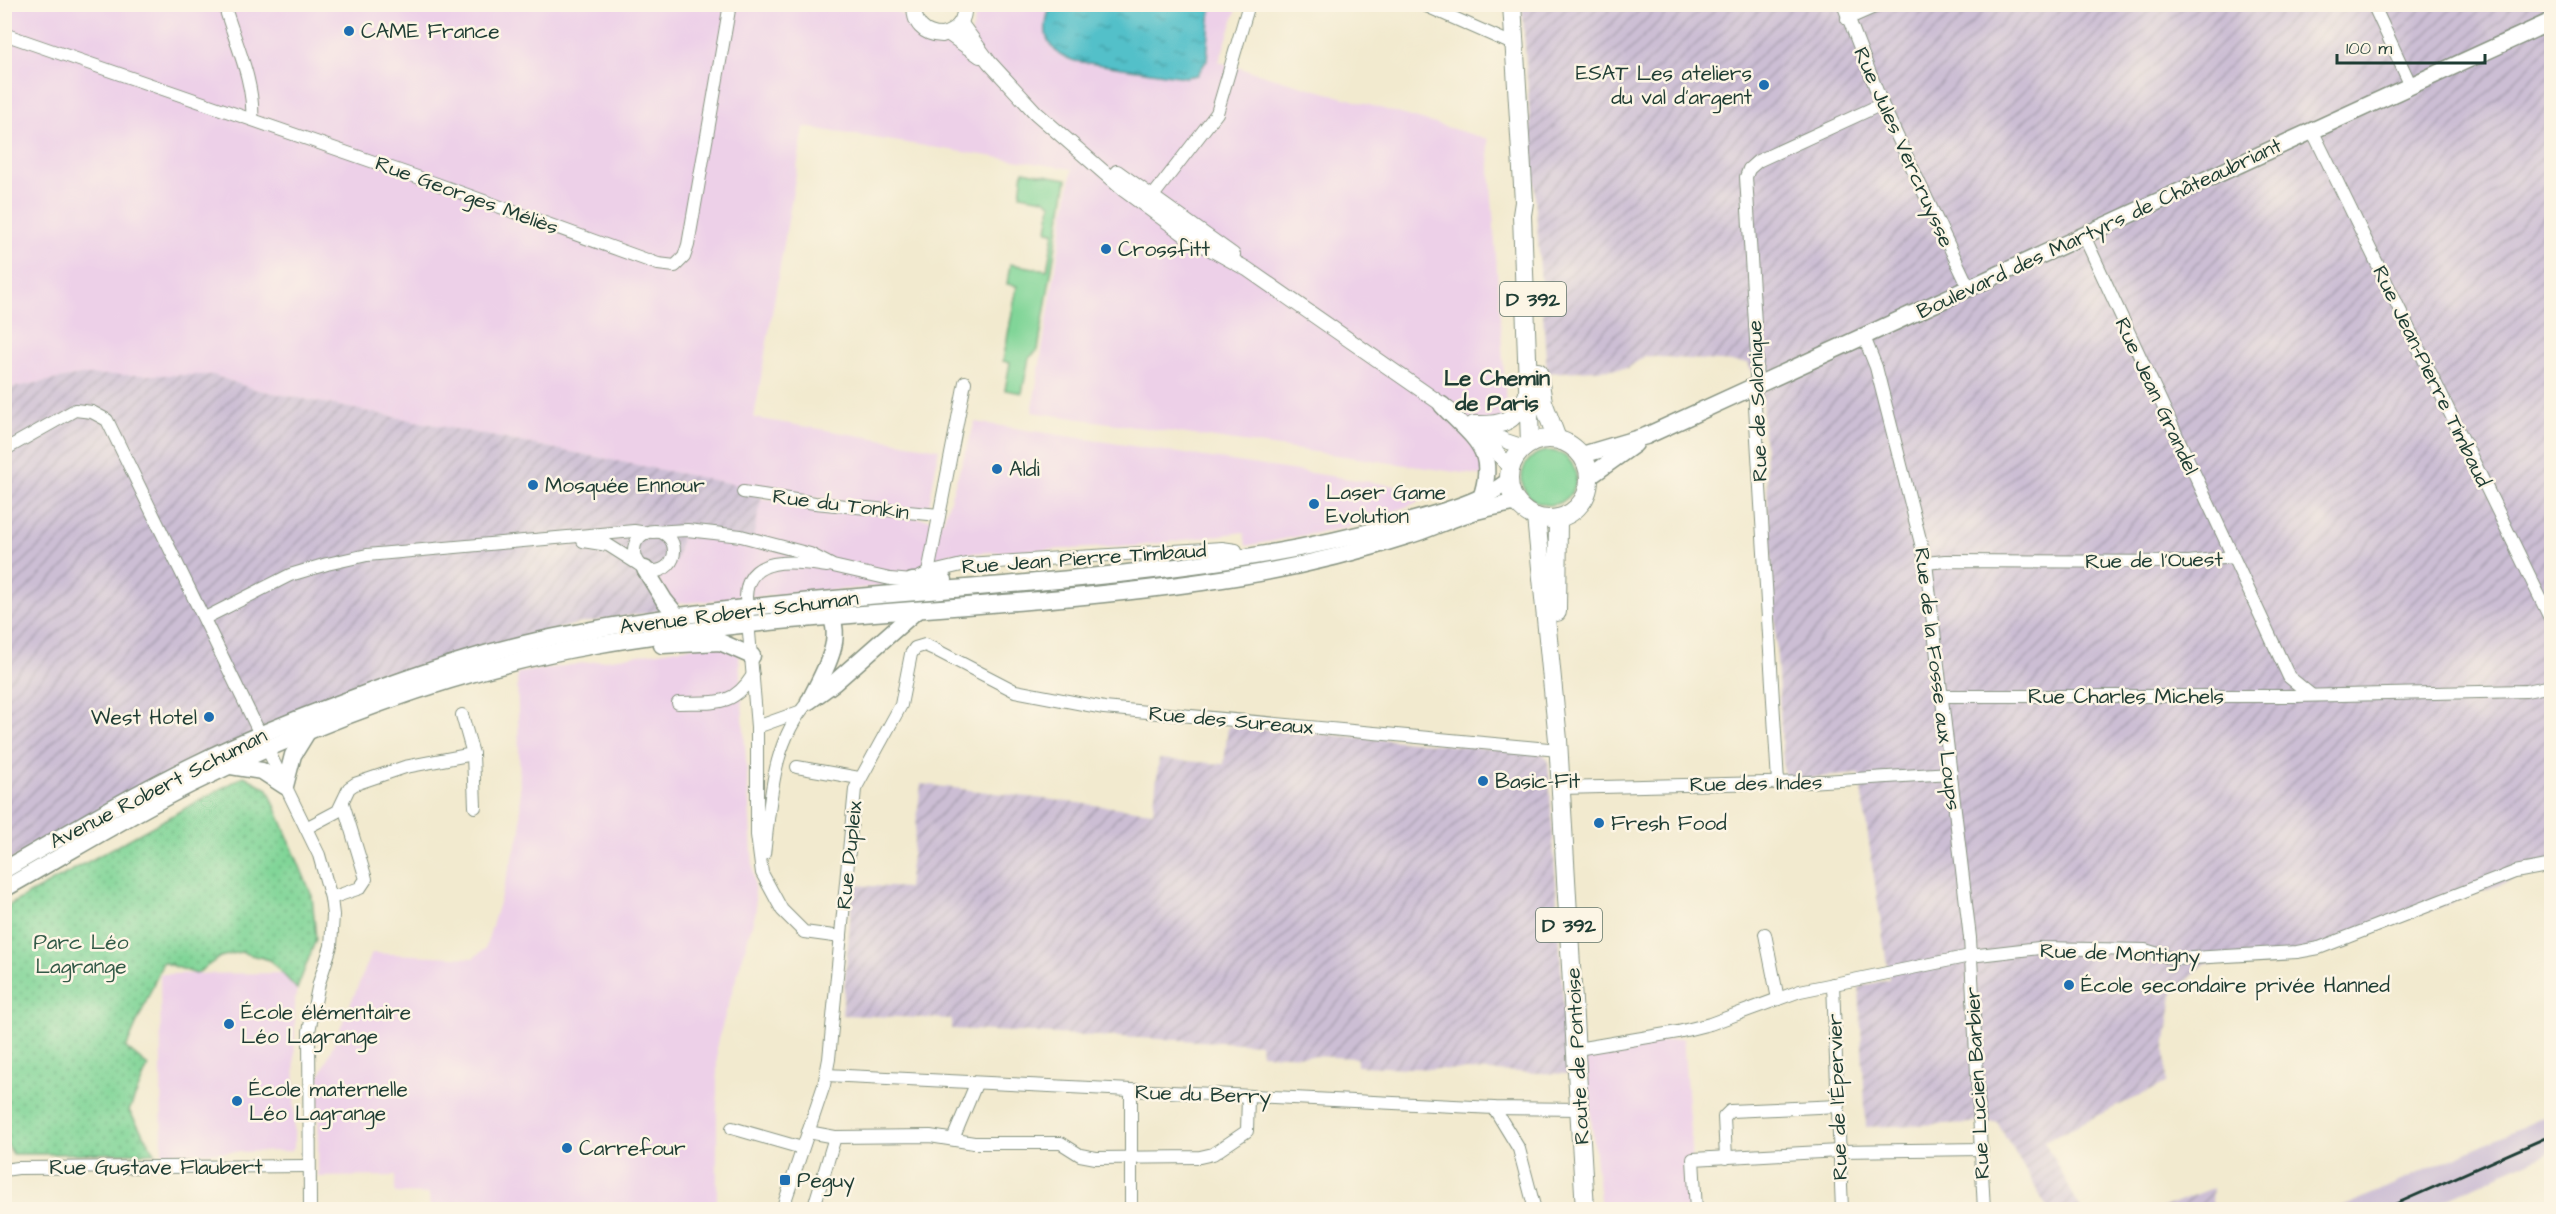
<svg xmlns="http://www.w3.org/2000/svg" width="2556" height="1214" viewBox="0 0 2556 1214" font-family="'Architects Daughter',sans-serif">
<style>
.built{fill:#edd0e8}
.industrial{fill:url(#industrial-furrows)}
.railway{fill:#ccbed4}
.green{fill:#81d598;stroke:#508966;stroke-width:1.5}
.park{fill:url(#park-dots);stroke:#508966;stroke-width:1.5}
.water{fill:url(#water-ripples);stroke:#387e7e;stroke-width:1.5}
.lines{fill:none;stroke-linecap:round;stroke-linejoin:round}
.minor-casing{stroke:#889482;stroke-width:14}
.tertiary-casing{stroke:#889482;stroke-width:16}
.secondary-casing{stroke:#889482;stroke-width:19}
.primary-casing{stroke:#889482;stroke-width:20}
.minor{stroke:#fff;stroke-width:12}
.tertiary{stroke:#fff;stroke-width:14}
.secondary{stroke:#fff;stroke-width:16}
.primary{stroke:#fff;stroke-width:18}
.rail{stroke:#1f3d34;stroke-width:3}
.poi-dot{fill:#1f6fb2;stroke:#fcf5e5;stroke-width:2}
.labels{text-anchor:middle;stroke-width:5;stroke-linejoin:round;paint-order:stroke}
.shield{fill:#fcf5e5;stroke:#617469;stroke-width:1.5}
.shield-label{font-size:20px;font-weight:bold;fill:#1f3d34}
.poi-label{font-size:21px;fill:#1f3d34;stroke:#fcf5e5;text-anchor:start}
.street-label{font-size:21px;fill:#1f3d34;stroke:#fcf5e5}
.park-label{font-size:21px;fill:#335b48;stroke:#fcf5e5}
.neighbourhood-label{font-size:22px;font-weight:bold;fill:#1f3d34;stroke:#fcf5e5}
</style>
<defs>
<pattern id="industrial-furrows" width="10" height="10" patternUnits="userSpaceOnUse" patternTransform="scale(1.5)"><rect width="10" height="10" fill="#ccbed4"/><path d="M-1 1l2-2M0 10L10 0M9 11l2-2" fill="none" stroke="#a59cad"/></pattern>
<pattern id="park-dots" width="8" height="8" patternUnits="userSpaceOnUse" patternTransform="scale(1.5)"><rect width="8" height="8" fill="#81d598"/><path d="M2 2h.1M6 6h.1" fill="none" stroke="#69ae7d" stroke-width="1.8" stroke-linecap="round"/></pattern>
<pattern id="water-ripples" width="26" height="14" patternUnits="userSpaceOnUse" patternTransform="scale(1.5)"><rect width="26" height="14" fill="#52c0c9"/><path d="M2 4q2-2 4 0t4 0M15 11q2-2 4 0t4 0" fill="none" stroke="#439da4"/></pattern>
</defs>
<rect width="100%" height="100%" fill="#fcf5e5"/>
<filter id="ink" filterUnits="userSpaceOnUse"><feTurbulence type="fractalNoise" baseFrequency=".0167" numOctaves="2"/><feDisplacementMap in="SourceGraphic" scale="12" xChannelSelector="R" yChannelSelector="G"/><feConvolveMatrix kernelMatrix="1 2 1 2 8 2 1 2 1" color-interpolation-filters="sRGB"/></filter>
<filter id="wash" filterUnits="userSpaceOnUse"><feTurbulence type="fractalNoise" baseFrequency=".008" numOctaves="4" result="noise"/><feDisplacementMap in="SourceGraphic" scale="24" xChannelSelector="R" yChannelSelector="G"/><feGaussianBlur stdDeviation="1.35" result="paint"/><feColorMatrix in="noise" values="0 0 0 0 0 0 0 0 0 0 0 0 0 0 0 0 0 1.4 0 .05"/><feComposite in="paint" operator="in"/></filter>
<g filter="url(#wash)">
<rect width="100%" height="100%" fill="#f2eacf"/>
<!-- built -->
<g class="built">
<polygon points="5,5 888,5 966,58 978,5 1238,5 1219,62 1488,139 1506,405 1491,477 1032,412 1072,169 804,127 754,418 939,449 928,511 782,494 253,389 213,375 81,375 5,389"/>
<polygon points="975,422 1442,493 1355,526 1246,546 1244,532 1137,546 948,554 887,586 673,604 657,579 675,564 682,537 761,498 943,521"/>
<polygon points="738,640 756,911 717,1043 717,1209 430,1209 429,1194 395,1193 395,1176 318,1177 319,1078 372,953 473,958 485,949 521,830 517,673"/>
<polygon points="300,973 295,1000 294,1148 290,1151 162,1153 160,974"/>
<polygon points="1683,1038 1691,1144 1691,1209 1601,1209 1584,1053"/>
</g>
<!-- industrial -->
<g class="industrial">
<polygon points="1522,5 2551,5 2551,871 2517,878 2315,954 2289,960 2204,964 2173,995 2165,1048 2166,1083 2044,1141 2081,1209 2048,1209 1997,1122 1866,1127 1859,987 1889,979 1859,774 1784,780 1762,401 1748,363 1645,356 1628,368 1547,373"/>
<polygon points="81,375 213,375 253,389 763,490 752,543 682,537 675,564 657,579 667,610 577,624 448,659 5,863 5,389"/>
<polygon points="1228,726 1542,753 1548,759 1568,1074 1357,1066 1357,1058 1261,1054 1260,1044 951,1029 951,1019 842,1015 853,885 908,888 921,784 1153,812 1159,759 1224,764"/>
<polygon points="2213,1188 2212,1202 2215,1209 2159,1209"/>
</g>
<!-- railway -->
<polygon class="railway" points="2551,1114 2551,1151 2425,1209 2338,1209"/>
<!-- green -->
<g class="green">
<polygon points="1023,171 1067,179 1038,350 1029,358 1022,393 1005,390 1010,363 1003,361 1017,286 1007,284 1010,264 1047,270 1054,232 1047,231 1051,204 1044,199 1020,195"/>
<circle cx="1549" cy="478" r="27"/>
</g>
<!-- park -->
<polygon class="park" points="244,776 268,789 312,896 316,939 297,989 270,960 240,952 220,957 196,974 163,962 126,1048 148,1066 129,1111 155,1153 13,1154 4,1139 4,908"/>
<!-- water -->
<path class="water" d="M 1061,5 L 1211,5 L 1207,60 L 1197,75 L 1185,77 L 1075,61 C 1050,53 1040,37 1049,11 Z"/>
</g>
<g filter="url(#ink)">
<g class="lines">
<!-- minor casing -->
<g class="minor-casing">
<g id="minor">
<path d="M 224,4 C 234,40 255,82 252,119"/>
<polyline points="1422,4 1515,45"/>
<polyline points="1843,4 1882,104 1969,288"/>
<polyline points="2373,4 2411,86"/>
<polyline points="1847,19 1881,4"/>
<polyline points="4,34 423,179 658,264 675,266 684,257 688,245 730,4"/>
<polyline points="2312,130 2552,622"/>
<polyline points="1146,205 1217,113 1249,4"/>
<polyline points="2084,236 2289,677 2311,695"/>
<polyline points="1864,337 1876,367 1926,563 1970,938 1984,1210"/>
<polyline points="4,450 75,410 92,412 107,420 319,855 331,898 333,915 331,946 319,983 309,1031 310,1210"/>
<polyline points="743,492 815,503 939,515"/>
<circle cx="654" cy="551" r="20"/>
<polyline points="653,532 687,530 741,536 810,554 833,566 890,579 912,581 928,573 966,564 1222,548 1236,550"/>
<polyline points="583,541 608,545 638,564"/>
<polyline points="1926,563 1945,561 2189,562 2231,557"/>
<path d="M 827,566 C 798,562 747,553 746,597 L 757,727 L 757,835 L 762,873 L 782,910 L 804,932 L 841,937"/>
<polyline points="928,573 965,382"/>
<polyline points="205,618 290,575 327,564 367,555 634,531 647,533"/>
<polyline points="1941,696 2295,696 2526,691 2552,686"/>
<path d="M 678,703 C 714,702 732,708 753,675"/>
<polyline points="462,715 473,754 475,807"/>
<polyline points="757,727 799,712"/>
<polyline points="797,767 859,778"/>
<polyline points="1778,782 1755,406 1757,356 1746,177 1749,169 1758,161 1882,104"/>
<polyline points="1560,788 1808,782 1951,773"/>
<polyline points="306,828 338,811 349,788 355,784 405,767 473,754"/>
<path d="M 764,854 C 771,801 771,743 809,701"/>
<polyline points="331,898 360,888 366,879 343,803"/>
<polyline points="1765,934 1778,999"/>
<polyline points="1833,984 1842,1210"/>
<polyline points="1577,1049 1678,1032 1710,1024 1800,991 1970,956 2039,948 2145,950 2175,959 2297,952 2319,948 2515,872 2552,865"/>
<polyline points="826,1075 1494,1108 1580,1109"/>
<polyline points="1494,1108 1519,1149 1535,1210"/>
<polyline points="732,1128 802,1148"/>
<polyline points="808,1132 835,1137"/>
<polyline points="953,1139 976,1084"/>
<polyline points="1726,1158 1724,1117 1730,1111 1839,1106"/>
<polyline points="4,1170 18,1168 308,1166"/>
<polyline points="782,1210 824,1085 829,1059 855,789 901,705 911,654 915,648 925,645 934,649 1015,691 1104,708 1559,750"/>
<polyline points="813,1210 835,1137 930,1136 974,1143 1061,1143 1080,1155 1096,1158 1200,1157 1213,1154 1247,1131 1248,1096"/>
<polyline points="1131,1210 1131,1092"/>
<polyline points="1696,1210 1693,1159 1839,1151 1982,1149"/>
</g>
</g>
<!-- tertiary casing -->
<g class="tertiary-casing">
<g id="tertiary">
<path d="M 915,4 C 912,23 924,35 942,35 C 957,31 966,21 964,4"/>
<polyline points="961,24 989,62 1036,113 1123,189 1187,236 1247,269 1450,410"/>
<polyline points="949,34 980,56"/>
<polyline points="1117,172 1233,255"/>
<polyline points="1474,426 1506,441 1524,447"/>
<polyline points="1481,431 1510,469"/>
</g>
</g>
<!-- secondary casing -->
<g class="secondary-casing">
<g id="secondary">
<path d="M 1442,405 C 1473,438 1498,449 1481,498"/>
<polyline points="1582,455 1646,436 2552,21"/>
<polyline points="1589,477 1635,444"/>
<polyline points="645,569 664,600 682,622"/>
<polyline points="912,581 944,580"/>
<polyline points="662,645 720,642 752,656"/>
<path d="M 811,698 C 823,673 848,635 826,609"/>
<polyline points="809,701 834,683 917,610"/>
<polyline points="231,766 262,771 285,786 293,755 306,734"/>
<path d="M 4,870 C 68,833 132,795 198,763 C 248,738 299,718 351,699 C 423,672 495,648 570,634 C 757,597 948,594 1136,572 C 1222,562 1307,550 1392,526 C 1426,517 1482,503 1508,481"/>
<path d="M 4,889 C 66,854 127,816 191,784 C 318,722 455,669 595,645 C 808,608 1027,611 1241,576 C 1298,567 1355,553 1410,535 C 1430,529 1449,519 1470,513 C 1485,508 1501,506 1516,502"/>
</g>
</g>
<!-- primary casing -->
<g class="primary-casing">
<g id="primary">
<polyline points="1512,4 1524,202 1522,215 1530,443"/>
<polyline points="1538,372 1543,402 1557,439"/>
<path d="M 1474,425 C 1504,426 1514,422 1528,395"/>
<circle cx="1549" cy="479" r="40"/>
<polyline points="1536,517 1558,740 1585,1210"/>
<polyline points="1557,612 1558,518"/>
</g>
</g>
<!-- minor -->
<use href="#minor" class="minor"/>
<!-- tertiary -->
<use href="#tertiary" class="tertiary"/>
<!-- secondary -->
<use href="#secondary" class="secondary"/>
<!-- primary -->
<use href="#primary" class="primary"/>
<!-- rail -->
<polyline class="rail" points="2382,1210 2552,1135"/>
</g>
</g>
<!-- markers -->
<g class="poi-dot">
<circle cx="349" cy="31" r="6"/>
<circle cx="1764" cy="85" r="6"/>
<circle cx="1106" cy="249" r="6"/>
<circle cx="997" cy="469" r="6"/>
<circle cx="533" cy="485" r="6"/>
<circle cx="1314" cy="504" r="6"/>
<circle cx="209" cy="717" r="6"/>
<circle cx="1483" cy="781" r="6"/>
<circle cx="1599" cy="823" r="6"/>
<circle cx="2069" cy="985" r="6"/>
<circle cx="229" cy="1024" r="6"/>
<circle cx="237" cy="1101" r="6"/>
<circle cx="567" cy="1148" r="6"/>
<rect x="779" y="1174" width="12" height="12" rx="3"/>
</g>
<g class="labels">
<!-- shield labels -->
<g class="shield">
<rect x="1500" y="282" width="66" height="34" rx="4.5"/>
<rect x="1536" y="908" width="66" height="34" rx="4.5"/>
</g>
<g class="shield-label">
<text x="1533" y="306">D 392</text>
<text x="1569" y="932">D 392</text>
</g>
<!-- poi labels -->
<g class="poi-label">
<text x="361" y="38">CAME France</text>
<text x="1752" y="80" text-anchor="end">ESAT Les ateliers<tspan x="1752" dy="24">du val d'argent</tspan></text>
<text x="1118" y="256">Crossfitt</text>
<text x="1009" y="476">Aldi</text>
<text x="545" y="492">Mosquée Ennour</text>
<text x="1326" y="499">Laser Game<tspan x="1326" dy="24">Evolution</tspan></text>
<text x="197" y="724" text-anchor="end">West Hotel</text>
<text x="1495" y="788">Basic-Fit</text>
<text x="1611" y="830">Fresh Food</text>
<text x="2081" y="992">École secondaire privée Hanned</text>
<text x="241" y="1019">École élémentaire<tspan x="241" dy="24">Léo Lagrange</tspan></text>
<text x="249" y="1096">École maternelle<tspan x="249" dy="24">Léo Lagrange</tspan></text>
<text x="579" y="1155">Carrefour</text>
<text x="797" y="1187">Peguy</text>
</g>
<!-- street labels -->
<g class="street-label">
<text transform="translate(1904 147) rotate(66)" y="7">Rue Jules Vercruysse</text>
<text transform="translate(467 195) rotate(20)" y="7">Rue Georges Méliès</text>
<text transform="translate(2099 228) rotate(-25)" y="7">Boulevard des Martyrs de Châteaubriant</text>
<text transform="translate(2432 376) rotate(64)" y="7">Rue Jean-Pierre Timbaud</text>
<text transform="translate(2157 396) rotate(65)" y="7">Rue Jean Grandel</text>
<text transform="translate(1757 401) rotate(-92)" y="7">Rue de Salonique</text>
<text transform="translate(841 504) rotate(7)" y="7">Rue du Tonkin</text>
<text transform="translate(1084 558) rotate(-4)" y="7">Rue Jean Pierre Timbaud</text>
<text transform="translate(2154 560) rotate(-1)" y="7">Rue de l'Ouest</text>
<text transform="translate(739 612) rotate(-7)" y="7">Avenue Robert Schuman</text>
<text transform="translate(1938 679) rotate(83)" y="7">Rue de la Fosse aux Loups</text>
<text x="2126" y="703">Rue Charles Michels</text>
<text transform="translate(1231 720) rotate(5)" y="7">Rue des Sureaux</text>
<text transform="translate(1756 783) rotate(-1)" y="7">Rue des Indes</text>
<text transform="translate(158 788) rotate(-27)" y="7">Avenue Robert Schuman</text>
<text transform="translate(849 855) rotate(-84)" y="7">Rue Dupleix</text>
<text transform="translate(2120 953) rotate(2)" y="7">Rue de Montigny</text>
<text transform="translate(1577 1056) rotate(-93)" y="7">Route de Pontoise</text>
<text transform="translate(1977 1083) rotate(-93)" y="7">Rue Lucien Barbier</text>
<text transform="translate(1203 1094) rotate(2)" y="7">Rue du Berry</text>
<text transform="translate(1837 1097) rotate(-92)" y="7">Rue de l'Épervier</text>
<text x="156" y="1174">Rue Gustave Flaubert</text>
</g>
<!-- park labels -->
<g class="park-label">
<text x="81" y="949">Parc Léo<tspan x="81" dy="24">Lagrange</tspan></text>
</g>
<!-- neighbourhood labels -->
<g class="neighbourhood-label">
<text x="1497" y="385">Le Chemin<tspan x="1497" dy="25">de Paris</tspan></text>
</g>
</g>
<!-- margin -->
<rect width="2556" height="1214" fill="none" stroke="#fcf5e5" stroke-width="24"/>
<!-- scale -->
<path d="M2337 54v9h148v-9" fill="none" stroke="#1f3d34" stroke-width="3"/>
<text x="2346" y="54" font-size="18" fill="#1f3d34" stroke="#fcf5e5" stroke-width="4.5" paint-order="stroke">100 m</text>
</svg>
